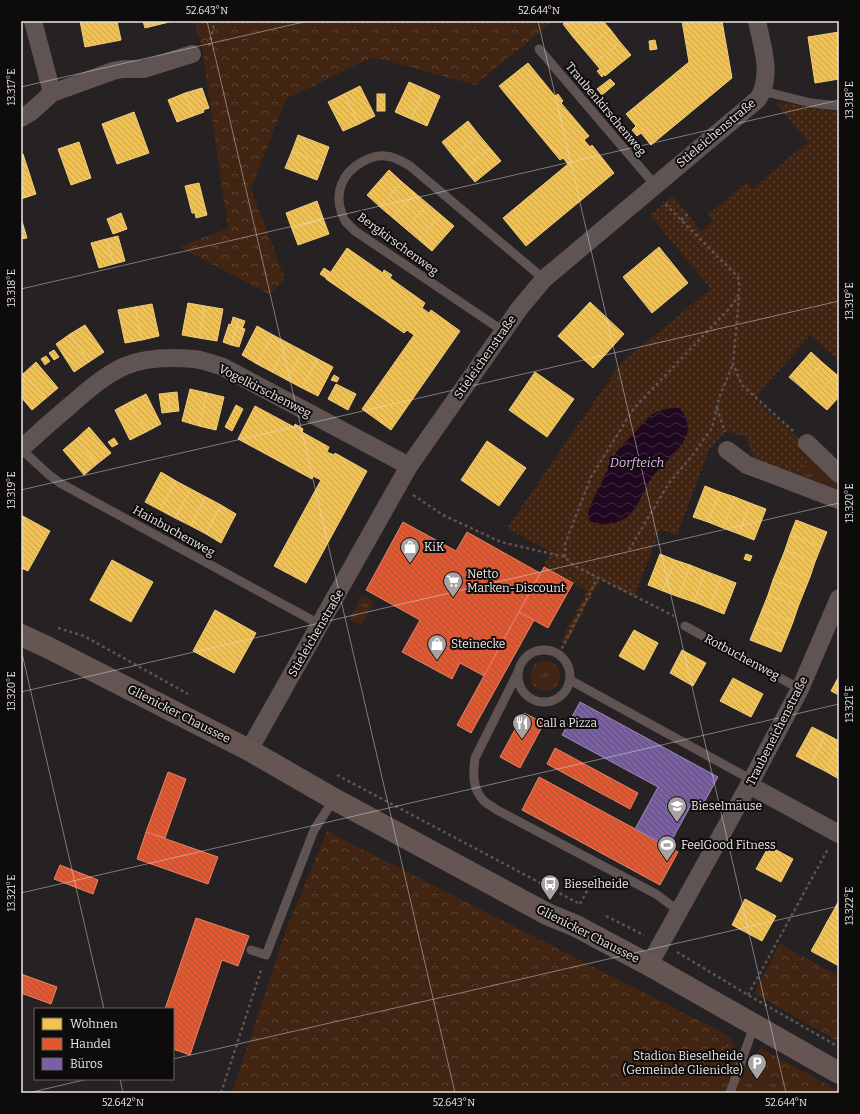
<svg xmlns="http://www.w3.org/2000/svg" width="860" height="1114" viewBox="0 0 860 1114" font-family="Bitter,serif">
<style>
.grass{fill:url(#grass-tufts)}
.forest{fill:url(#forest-crowns)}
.park{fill:url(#park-dots)}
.water{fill:url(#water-waves)}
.homes{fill:url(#homes-back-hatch);stroke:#f0cc7c}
.shops{fill:url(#shops-back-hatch);stroke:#e68266}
.offices{fill:url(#offices-back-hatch);stroke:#9d87ba}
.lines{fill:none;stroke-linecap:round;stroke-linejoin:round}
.path{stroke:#5c5352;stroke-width:2.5;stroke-dasharray:3 3;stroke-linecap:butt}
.lane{stroke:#605453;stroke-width:9}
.street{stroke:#605453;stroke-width:18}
.secondary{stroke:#655654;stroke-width:22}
.ticks{fill:none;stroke:#ece7e8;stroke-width:1;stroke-opacity:0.45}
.labels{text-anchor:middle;stroke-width:4;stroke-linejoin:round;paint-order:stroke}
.street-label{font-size:12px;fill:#ece7e8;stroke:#0e0b0b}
.poi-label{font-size:12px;fill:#ece7e8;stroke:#0e0b0b;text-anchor:start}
.water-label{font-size:13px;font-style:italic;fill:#e9b5ed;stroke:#0e0b0b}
.neatline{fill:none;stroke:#ece7e8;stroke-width:1.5}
.ticks-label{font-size:10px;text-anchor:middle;fill:#ece7e8}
</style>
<defs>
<pattern id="grass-tufts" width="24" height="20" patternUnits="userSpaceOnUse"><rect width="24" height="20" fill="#422412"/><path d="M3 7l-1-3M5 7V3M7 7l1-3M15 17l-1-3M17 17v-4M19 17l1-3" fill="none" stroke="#5d4434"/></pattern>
<pattern id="forest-crowns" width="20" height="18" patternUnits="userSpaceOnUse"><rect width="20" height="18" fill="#422412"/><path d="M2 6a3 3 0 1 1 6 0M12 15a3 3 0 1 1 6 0" fill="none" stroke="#5d4434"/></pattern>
<pattern id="park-dots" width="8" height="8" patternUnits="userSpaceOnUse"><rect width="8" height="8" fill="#422412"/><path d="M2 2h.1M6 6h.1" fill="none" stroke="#5d4434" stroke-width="1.8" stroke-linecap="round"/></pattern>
<pattern id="water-waves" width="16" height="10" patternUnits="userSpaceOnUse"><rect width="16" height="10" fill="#1f0820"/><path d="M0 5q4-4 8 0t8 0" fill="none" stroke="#402c40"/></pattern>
<pattern id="homes-back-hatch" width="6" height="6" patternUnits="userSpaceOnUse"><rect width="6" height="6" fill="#f2c14e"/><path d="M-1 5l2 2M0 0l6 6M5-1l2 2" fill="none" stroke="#c7a24c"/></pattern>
<pattern id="shops-back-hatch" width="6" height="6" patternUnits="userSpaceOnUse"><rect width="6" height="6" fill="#e4572e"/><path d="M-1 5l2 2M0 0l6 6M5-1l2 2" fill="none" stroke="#b55235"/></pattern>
<pattern id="offices-back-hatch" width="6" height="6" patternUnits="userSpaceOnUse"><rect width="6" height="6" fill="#7b5ea7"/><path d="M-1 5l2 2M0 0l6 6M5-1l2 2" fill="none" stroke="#5e5072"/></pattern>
</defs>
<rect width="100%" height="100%" fill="#262122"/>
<!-- grass -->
<g class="grass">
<polygon points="809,459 839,486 839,490 797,474"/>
<polygon points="362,595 374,602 361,626 349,619"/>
<circle cx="545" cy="676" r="15"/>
<polygon points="729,1036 747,1068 795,1093 711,1093"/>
</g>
<!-- forest -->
<g class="forest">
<polygon points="194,21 553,21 475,85 373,57 286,99 251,189 285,280 269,294 179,247 228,228 202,48"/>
<polygon points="327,831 729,1036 711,1093 232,1093 287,927"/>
<polygon points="780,944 839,976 839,1042 754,993"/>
<polygon points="760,1048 839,1091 839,1093 795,1093 747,1068"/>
</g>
<!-- park -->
<polygon class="park" points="778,102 839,112 839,360 810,335 754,399 804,443 799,450 809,459 797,474 754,458 746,437 726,431 709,450 677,535 660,529 634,597 601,579 565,646 561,641 587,591 543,567 551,552 507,528 621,363 711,289 650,215 673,196 701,231 713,221 708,215 747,182 752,189 808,142 777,104"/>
<!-- water -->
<path class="water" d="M 680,408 C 685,416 690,424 687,434 C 682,449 662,464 652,477 C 641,494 637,517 614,523 C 605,525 599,525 590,521 L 588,514 L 590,506 L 617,451 L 650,416 C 660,409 668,408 680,408 Z"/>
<!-- homes -->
<g class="homes">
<polygon points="80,21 117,21 121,40 85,47"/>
<polygon points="143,21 173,21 145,28"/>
<polygon points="566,21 593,21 573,37 563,24"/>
<polygon points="593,21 603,21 610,29 584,50 573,37"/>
<polygon points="682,21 722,21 732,78 651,145 641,133 637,136 632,130 636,126 626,114 689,62"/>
<polygon points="610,29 620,42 595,63 584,50"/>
<polygon points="839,32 839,79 815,83 808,37"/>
<polygon points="655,40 657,49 650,50 649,41"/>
<polygon points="620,42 631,55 605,76 604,74 602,77 597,71 600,69 595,63"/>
<polygon points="528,63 555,96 558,94 563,101 561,103 589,136 584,140 590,147 592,145 614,173 526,246 503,218 568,164 563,158 560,160 499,86"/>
<polygon points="610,79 615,84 602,95 597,89"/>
<polygon points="409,82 425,89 411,119 395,112"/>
<polygon points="360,86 375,116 359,124 344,94"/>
<polygon points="202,88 209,108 203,110 204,112 193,116 185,93"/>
<polygon points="425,89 440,96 427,126 411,119"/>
<polygon points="185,93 193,116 177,122 168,100"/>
<polygon points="344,94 359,124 343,131 328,102"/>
<rect x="377" y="94" width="8" height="17"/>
<polygon points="134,112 149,153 117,164 102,124"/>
<polygon points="468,121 479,135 453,156 442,142"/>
<polygon points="298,135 329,147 323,164 292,151"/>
<polygon points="479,135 490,148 464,169 453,156"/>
<polygon points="79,142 91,178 71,185 58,149"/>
<polygon points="490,148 501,161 475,182 464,169"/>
<polygon points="292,151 323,164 317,180 285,168"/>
<polygon points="23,154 36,194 21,199 21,155"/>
<polygon points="389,170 402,182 380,207 367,195"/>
<polygon points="402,182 415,193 393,218 380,207"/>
<polygon points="199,183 207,215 196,218 195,213 192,213 185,186"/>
<polygon points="415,193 428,204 406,229 393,218"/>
<polygon points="317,201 323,218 292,229 286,213"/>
<polygon points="428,204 441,215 419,240 406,229"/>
<polygon points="121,213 127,229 113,234 107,219"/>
<polygon points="441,215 454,226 432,251 419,240"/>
<polygon points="21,218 27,238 21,239"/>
<polygon points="323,218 329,234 298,245 292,229"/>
<polygon points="118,236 125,261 114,264 106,239"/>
<polygon points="106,239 114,264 99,268 91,243"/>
<polygon points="659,247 688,283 652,313 623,277"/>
<polygon points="347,248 383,273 384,270 392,275 390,278 425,303 422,308 429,313 431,310 460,331 391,430 362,409 414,335 407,330 404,333 326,279"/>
<polygon points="324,268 330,272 326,278 320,274"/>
<polygon points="590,302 624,334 593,368 558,336"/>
<polygon points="188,303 205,306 199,338 182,335"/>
<polygon points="152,304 159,336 142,340 135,307"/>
<polygon points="205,306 223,309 217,341 199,338"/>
<polygon points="135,307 142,340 125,343 118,310"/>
<polygon points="233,317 239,319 237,327 231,325"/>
<polygon points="239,319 245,321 242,329 237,327"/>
<polygon points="229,324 237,327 231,345 223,342"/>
<polygon points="85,325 104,352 89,362 70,334"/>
<polygon points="257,326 273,335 257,364 242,355"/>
<polygon points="237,327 245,329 239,347 231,345"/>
<polygon points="70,334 89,362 74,372 56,344"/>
<polygon points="273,335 288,343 272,372 257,364"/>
<polygon points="288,343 303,351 287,380 272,372"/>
<polygon points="54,350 59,357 54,360 49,353"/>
<polygon points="303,351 318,359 302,388 287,380"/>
<polygon points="811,352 823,363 802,388 789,377"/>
<polygon points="46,356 50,361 45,365 41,359"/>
<polygon points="318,359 333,367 318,396 302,388"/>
<polygon points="36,362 58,388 45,399 23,374"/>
<polygon points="823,363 836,374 814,399 802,388"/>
<polygon points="535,372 574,399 547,437 509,410"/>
<polygon points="23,374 45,399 32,410 21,397 21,375"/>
<polygon points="836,374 839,377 839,397 827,410 814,399"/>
<polygon points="334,375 339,378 337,382 331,380"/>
<polygon points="336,384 356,394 348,410 328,399"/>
<polygon points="190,389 207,393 199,426 182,421"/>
<polygon points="177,392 179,411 170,412 168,393"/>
<polygon points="168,393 170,412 162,413 159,394"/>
<polygon points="207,393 224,397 216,430 199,426"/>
<polygon points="146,394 161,424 146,432 130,402"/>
<polygon points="130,402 146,432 130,440 115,410"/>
<polygon points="236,405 243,409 232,431 225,427"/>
<polygon points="255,406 294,427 295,424 303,429 302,432 329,447 327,452 334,455 335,453 367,471 306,583 274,566 321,480 313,476 312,479 238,439"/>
<polygon points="89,427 111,453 97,464 76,439"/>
<polygon points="114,438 118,444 112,447 108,442"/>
<polygon points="76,439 97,464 84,475 63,450"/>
<polygon points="487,441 526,468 499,506 461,480"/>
<polygon points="161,472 176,481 160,510 145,502"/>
<polygon points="176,481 191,489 175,518 160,510"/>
<polygon points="705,486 720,492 708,522 693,517"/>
<polygon points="191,489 206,497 191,526 175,518"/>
<polygon points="720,492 735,497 723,528 708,522"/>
<polygon points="206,497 221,505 206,534 191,526"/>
<polygon points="735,497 750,503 739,534 723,528"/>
<polygon points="750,503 766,509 754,540 739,534"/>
<polygon points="221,505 236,514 221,543 206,534"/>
<polygon points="21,515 50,531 28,571 21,568"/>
<polygon points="796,520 827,532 821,547 790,535"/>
<polygon points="790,535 821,547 815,562 785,550"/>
<polygon points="785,550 815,562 810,577 779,565"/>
<polygon points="660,554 675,560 663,591 648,585"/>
<polygon points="746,554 752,556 750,561 744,559"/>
<polygon points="112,560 153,582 131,622 90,600"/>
<polygon points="675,560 690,565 679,597 663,591"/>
<polygon points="690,565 705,571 694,602 679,597"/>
<polygon points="779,565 810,577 804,592 773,580"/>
<polygon points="705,571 721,577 709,608 694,602"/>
<polygon points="721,577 736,583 724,614 709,608"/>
<polygon points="773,580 804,592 798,607 768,595"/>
<polygon points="768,595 798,607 793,622 762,610"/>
<polygon points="215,610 256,633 234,673 193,651"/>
<polygon points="762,610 793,622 787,637 756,625"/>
<polygon points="756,625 787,637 781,652 750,640"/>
<polygon points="634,630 658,643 644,670 619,656"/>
<polygon points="682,650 706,663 693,686 670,673"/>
<polygon points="839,676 839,695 831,691"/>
<polygon points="733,678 763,694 751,717 720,701"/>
<polygon points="812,727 826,734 811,764 796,756"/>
<polygon points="826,734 839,741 839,745 825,771 811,764"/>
<polygon points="839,745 839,779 825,771"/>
<polygon points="769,846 793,859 781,882 756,869"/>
<polygon points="745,899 776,916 762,941 732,925"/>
<polygon points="839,900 839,910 835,908"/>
<polygon points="835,908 839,910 839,929 827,922"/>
<polygon points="827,922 839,929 839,948 819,937"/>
<polygon points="819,937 839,948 839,966 811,951"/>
</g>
<!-- shops -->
<g class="shops">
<polygon points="403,522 456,551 467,532 540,573 484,676 460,663 452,679 402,652 420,620 366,590"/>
<polygon points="544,567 573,583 548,628 519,612"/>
<polygon points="519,612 534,620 471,733 457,725"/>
<polygon points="524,713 544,723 520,768 500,757"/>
<polygon points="555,748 638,793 630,809 547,764"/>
<polygon points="168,772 186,779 165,838 146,832"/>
<polygon points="539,777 678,852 660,885 522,810"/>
<polygon points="146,832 218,857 208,884 137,859"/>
<polygon points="60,865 98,880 93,894 54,879"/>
<polygon points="196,918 249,936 238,966 222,960 190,1055 173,1049 173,1009 165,1009"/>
<polygon points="21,974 57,987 51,1004 21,993"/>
</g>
<!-- offices -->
<polygon class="offices" points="580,702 718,777 700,810 691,805 668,847 635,829 658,787 562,735"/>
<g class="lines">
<!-- path -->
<g class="path">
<polyline points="209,46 215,21"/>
<polyline points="681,220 688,214"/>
<polyline points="739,297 733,364 742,385 793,431"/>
<polyline points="717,408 725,432"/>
<polyline points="413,495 443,515 501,542 565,557 573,565 674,616"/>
<polyline points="629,550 669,483 692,456 712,428 719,398 733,364"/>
<path d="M 565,557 L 565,544 L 591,477 L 634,408 L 728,310 C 739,296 741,294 738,277 L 663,202"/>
<polyline points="58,628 84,636 188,694"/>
<polyline points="559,654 598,577"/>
<polyline points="337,775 578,903"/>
<polyline points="580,904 595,876"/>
<polyline points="606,916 644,935"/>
<polyline points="677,952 748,995 839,1047"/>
<polyline points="748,995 828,849"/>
<polyline points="221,1093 262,967"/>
</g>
<!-- lane -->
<g class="lane">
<polyline points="539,49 655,185"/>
<polyline points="763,91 811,103 839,106"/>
<path d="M 503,331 L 355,231 C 352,228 349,225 346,222 C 344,220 343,216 342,214 C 334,193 342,173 362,162 C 369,158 377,155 385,156 C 394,156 403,162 410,166 L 544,279"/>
<polyline points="21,449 48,474 60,483 321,625"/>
<polyline points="685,626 800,689"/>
<circle cx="544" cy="676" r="26"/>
<path d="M 518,672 L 475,758 C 473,773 472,789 484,801 C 487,804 493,807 497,810 L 656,894 L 679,911"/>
<polyline points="570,680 752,780"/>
<polyline points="251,950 266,955 314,830 334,799"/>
<polyline points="730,1093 754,1026"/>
</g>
<!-- street -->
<g class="street">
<polyline points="33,21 52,93"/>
<polyline points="21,118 31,112 52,93 113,71 123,69 144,69 192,54"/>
<polyline points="807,443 839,474"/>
<path d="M 21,449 C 38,433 55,418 73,403 C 89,389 105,375 125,366 C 146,357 172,357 194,359 C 204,360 214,364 223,367 L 409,466"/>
<polyline points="727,450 747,465 839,500"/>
<path d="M 249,750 L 409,466 L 519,309 L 544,279 L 758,99 C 773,76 762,46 757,21"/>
<polyline points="749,785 839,834"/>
<polyline points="649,965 749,785 800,689 839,598"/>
</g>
<!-- secondary -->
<polyline class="secondary" points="21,635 49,648 249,750 334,799 547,914 576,926 649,965 839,1073"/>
</g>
<!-- ticks -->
<path class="ticks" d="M 207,21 L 455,1093M 538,21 L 786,1093M 21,87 L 308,21M 21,289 L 839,100M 21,490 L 839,301M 21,649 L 104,1009M 21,692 L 839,503M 21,893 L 839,704M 173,1059 L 839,906M 120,1079 L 123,1093M 28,1093 L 88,1079"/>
<!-- icons -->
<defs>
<g id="shop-pin" transform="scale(1)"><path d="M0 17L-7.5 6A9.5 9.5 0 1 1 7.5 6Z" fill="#a7a2a3" stroke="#0e0b0b"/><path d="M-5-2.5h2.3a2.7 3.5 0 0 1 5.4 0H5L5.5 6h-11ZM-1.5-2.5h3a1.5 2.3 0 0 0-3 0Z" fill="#fff"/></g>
<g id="supermarket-pin" transform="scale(1)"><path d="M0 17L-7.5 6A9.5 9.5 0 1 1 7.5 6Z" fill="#a7a2a3" stroke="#0e0b0b"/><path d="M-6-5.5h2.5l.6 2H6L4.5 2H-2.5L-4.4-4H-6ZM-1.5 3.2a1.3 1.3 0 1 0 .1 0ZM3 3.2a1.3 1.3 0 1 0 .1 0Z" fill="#fff"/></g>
<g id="restaurant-pin" transform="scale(1)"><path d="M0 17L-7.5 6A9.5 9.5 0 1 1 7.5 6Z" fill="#a7a2a3" stroke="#0e0b0b"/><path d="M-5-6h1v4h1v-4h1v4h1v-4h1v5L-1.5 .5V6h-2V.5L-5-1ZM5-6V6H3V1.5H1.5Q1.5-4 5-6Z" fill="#fff"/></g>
<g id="school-pin" transform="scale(1)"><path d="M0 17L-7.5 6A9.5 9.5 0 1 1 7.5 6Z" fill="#a7a2a3" stroke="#0e0b0b"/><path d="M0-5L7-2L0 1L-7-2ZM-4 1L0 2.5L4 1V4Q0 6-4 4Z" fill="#fff"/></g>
<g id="stadium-pin" transform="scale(1)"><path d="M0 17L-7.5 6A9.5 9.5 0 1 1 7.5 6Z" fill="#a7a2a3" stroke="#0e0b0b"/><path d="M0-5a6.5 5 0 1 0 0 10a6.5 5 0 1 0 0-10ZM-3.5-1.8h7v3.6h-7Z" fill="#fff"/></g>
<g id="bus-pin" transform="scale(1)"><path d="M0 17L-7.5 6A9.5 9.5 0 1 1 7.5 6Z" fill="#a7a2a3" stroke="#0e0b0b"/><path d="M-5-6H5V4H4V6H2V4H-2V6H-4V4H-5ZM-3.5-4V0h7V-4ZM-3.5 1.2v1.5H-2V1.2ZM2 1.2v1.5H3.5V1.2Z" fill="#fff"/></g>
<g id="parking-pin" transform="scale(1)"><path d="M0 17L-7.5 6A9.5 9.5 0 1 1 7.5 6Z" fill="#a7a2a3" stroke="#0e0b0b"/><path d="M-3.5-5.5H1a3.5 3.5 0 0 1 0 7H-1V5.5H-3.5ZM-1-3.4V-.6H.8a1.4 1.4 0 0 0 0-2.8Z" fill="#fff"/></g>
</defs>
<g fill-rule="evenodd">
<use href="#shop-pin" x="410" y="547"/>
<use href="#supermarket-pin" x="453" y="581"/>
<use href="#shop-pin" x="437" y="644"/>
<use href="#restaurant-pin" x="522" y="723"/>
<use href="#school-pin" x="677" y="806"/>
<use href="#stadium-pin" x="667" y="845"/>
<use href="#bus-pin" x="550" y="884"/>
<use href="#parking-pin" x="757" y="1063"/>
</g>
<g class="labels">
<!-- street labels -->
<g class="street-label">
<text transform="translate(606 109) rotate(50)" y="4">Traubenkirschenweg</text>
<text transform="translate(716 133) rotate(-40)" y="4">Stieleichenstraße</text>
<text transform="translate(398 244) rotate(36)" y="4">Bergkirschenweg</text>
<text transform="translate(485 357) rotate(-55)" y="4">Stieleichenstraße</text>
<text transform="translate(265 391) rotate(27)" y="4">Vogelkirschenweg</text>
<text transform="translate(174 531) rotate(29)" y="4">Hainbuchenweg</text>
<text transform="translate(316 633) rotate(-60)" y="4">Stieleichenstraße</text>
<text transform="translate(742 657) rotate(28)" y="4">Rotbuchenweg</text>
<text transform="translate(179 714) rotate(27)" y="4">Glienicker Chaussee</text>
<text transform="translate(777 731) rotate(-63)" y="4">Traubeneichenstraße</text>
<text transform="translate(588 934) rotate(27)" y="4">Glienicker Chaussee</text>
</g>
<!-- poi labels -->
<g class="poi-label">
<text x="424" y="551">KiK</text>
<text x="467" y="578">Netto<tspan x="467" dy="14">Marken-Discount</tspan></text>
<text x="451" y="648">Steinecke</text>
<text x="536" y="727">Call a Pizza</text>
<text x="691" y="810">Bieselmäuse</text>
<text x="681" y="849">FeelGood Fitness</text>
<text x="564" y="888">Bieselheide</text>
<text x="743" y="1060" text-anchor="end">Stadion Bieselheide<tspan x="743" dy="14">(Gemeinde Glienicke)</tspan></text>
</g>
<!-- water labels -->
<g class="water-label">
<text x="637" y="467">Dorfteich</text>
</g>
</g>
<!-- border -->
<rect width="860" height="1114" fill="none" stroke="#0e0b0b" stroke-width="44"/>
<!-- legend -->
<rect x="34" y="1008" width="140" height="72" fill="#0e0b0b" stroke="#676363"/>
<rect x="42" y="1018" width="20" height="12" fill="#f2c14e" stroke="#676363"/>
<text x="70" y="1028" font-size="12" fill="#ece7e8">Wohnen</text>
<rect x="42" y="1038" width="20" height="12" fill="#e4572e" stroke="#676363"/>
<text x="70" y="1048" font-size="12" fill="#ece7e8">Handel</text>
<rect x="42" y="1058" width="20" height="12" fill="#7b5ea7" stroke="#676363"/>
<text x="70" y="1068" font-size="12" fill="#ece7e8">Büros</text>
<rect x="22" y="22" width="816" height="1070" class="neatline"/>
<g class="ticks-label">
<text x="207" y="14">52.643°N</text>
<text x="539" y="14">52.644°N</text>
<text transform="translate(11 87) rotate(-90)" y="4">13.317°E</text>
<text transform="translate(849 100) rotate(-90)" y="4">13.318°E</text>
<text transform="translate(11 288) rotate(-90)" y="4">13.318°E</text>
<text transform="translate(849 301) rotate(-90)" y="4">13.319°E</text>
<text transform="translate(11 490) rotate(-90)" y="4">13.319°E</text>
<text transform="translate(849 503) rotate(-90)" y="4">13.320°E</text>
<text transform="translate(11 691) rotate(-90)" y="4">13.320°E</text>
<text transform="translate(849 704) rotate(-90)" y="4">13.321°E</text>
<text transform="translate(11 893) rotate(-90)" y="4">13.321°E</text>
<text transform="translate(849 906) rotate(-90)" y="4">13.322°E</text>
<text x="123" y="1106">52.642°N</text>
<text x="454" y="1106">52.643°N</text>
<text x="786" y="1106">52.644°N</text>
</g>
</svg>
